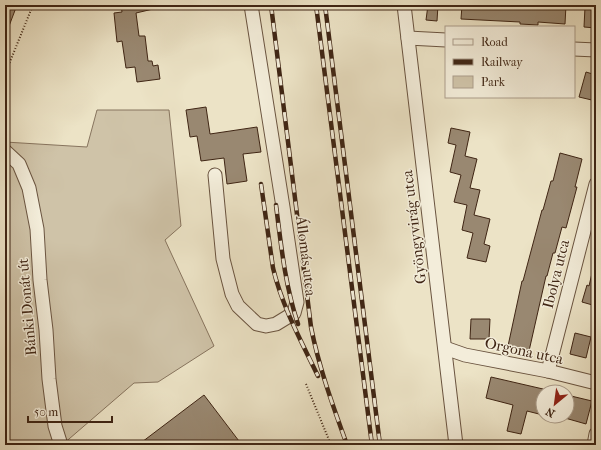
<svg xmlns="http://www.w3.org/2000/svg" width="601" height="450" viewBox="0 0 601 450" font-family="'IM FELL French Canon',serif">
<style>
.green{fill:#cfc3a8;stroke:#87745e}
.building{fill:#998871;stroke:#3f2514}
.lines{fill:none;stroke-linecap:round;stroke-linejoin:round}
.minor-casing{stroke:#6a5440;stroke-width:15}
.path{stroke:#3f2514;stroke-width:2;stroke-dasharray:1 2;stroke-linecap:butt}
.minor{stroke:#f3edda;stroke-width:13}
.rail-casing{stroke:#3f2514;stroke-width:4.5}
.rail{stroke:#f3edda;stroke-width:3;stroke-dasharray:9;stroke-linecap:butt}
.labels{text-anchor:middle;stroke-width:3;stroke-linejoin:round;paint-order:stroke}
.street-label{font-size:15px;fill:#3f2514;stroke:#f3edda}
</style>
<rect width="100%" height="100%" fill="#ece3c6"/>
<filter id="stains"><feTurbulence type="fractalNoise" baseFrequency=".005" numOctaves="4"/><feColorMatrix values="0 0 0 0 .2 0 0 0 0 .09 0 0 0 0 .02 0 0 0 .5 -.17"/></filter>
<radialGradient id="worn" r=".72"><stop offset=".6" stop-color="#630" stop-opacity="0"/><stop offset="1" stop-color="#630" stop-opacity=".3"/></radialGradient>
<!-- green -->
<polygon class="green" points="97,110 169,110 181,226 165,240 214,346 158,382 134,383 62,445 5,445 5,142 87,147"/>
<!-- building -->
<g class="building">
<polygon points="5,5 17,5 6,34 5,34"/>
<polygon points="121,5 153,5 153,9 136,13 139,36 145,36 148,61 152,61 153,66 158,65 160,79 137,82 135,67 126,68 122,41 117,42 114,13 122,12"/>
<polygon points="428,5 438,5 437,21 426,20"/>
<polygon points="462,5 566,5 565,24 538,22 538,25 520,24 520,22 461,19"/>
<polygon points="585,7 596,8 596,28 584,27"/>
<polygon points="586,72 596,75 596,101 579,97"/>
<polygon points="206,107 210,134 257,127 261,152 243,154 247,181 227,184 224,158 201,161 197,136 190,137 186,110"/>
<polygon points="451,128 470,132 465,156 477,159 470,188 480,190 474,215 490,219 484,244 490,246 486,262 467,258 473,233 462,230 467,205 454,202 461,175 450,172 456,145 448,143"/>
<polygon points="560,153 582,159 575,187 577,187 566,228 562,227 555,253 553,253 547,276 546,276 529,351 508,346 522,281 523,281 542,210 543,210 551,181 553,181"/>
<polygon points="593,269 596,269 596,306 582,302 587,285 589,286"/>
<polygon points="471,319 490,319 489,339 470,339"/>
<polygon points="575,333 591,337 586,358 570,354"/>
<polygon points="491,377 543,389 543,415 527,411 521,434 507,431 513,405 486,398"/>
<polygon points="204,395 242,445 138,445"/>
<polygon points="571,396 592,401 586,424 565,418 567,416"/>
</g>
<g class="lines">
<!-- minor casing -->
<g class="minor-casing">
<g id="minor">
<polyline points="404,5 456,445"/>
<polyline points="408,38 446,40"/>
<polyline points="574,49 596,50"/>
<polyline points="5,151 19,164 29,188 37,229 40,280 46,330 49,379 55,426 61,445"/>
<polyline points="215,175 223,259 232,294 238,306 257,324 266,326 276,324 294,313 297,302 283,207 251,5"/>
<polyline points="445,348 465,355 548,371 596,383"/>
<polyline points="548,371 596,184"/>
<polyline points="594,445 596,434"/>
</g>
</g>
<!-- path -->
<g class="path">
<polyline points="5,74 33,5"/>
<polyline points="306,384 331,445"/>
</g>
<!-- minor -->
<use href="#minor" class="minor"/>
<!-- rail casing -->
<g class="rail-casing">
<g id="rail">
<path d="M 271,5 L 311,327 C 319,368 333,406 347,445"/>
<polyline points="316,5 372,445"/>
<polyline points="325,5 380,445"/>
<path d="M 261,184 L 273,268 C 282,306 301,341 318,376"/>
<path d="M 276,205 C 281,245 285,285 298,324"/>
</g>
</g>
<!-- rail -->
<use href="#rail" class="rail"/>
</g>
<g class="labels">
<!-- street labels -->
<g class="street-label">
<text transform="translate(414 227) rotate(-97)" y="5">Gyöngyvirág utca</text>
<text transform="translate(306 256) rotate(83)" y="5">Állomás utca</text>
<text transform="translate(556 274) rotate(-76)" y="5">Ibolya utca</text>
<text transform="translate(27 307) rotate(-95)" y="5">Bánki Donát út</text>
<text transform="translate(524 351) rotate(12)" y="5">Orgona utca</text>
</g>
</g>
<!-- margin -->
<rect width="601" height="450" fill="none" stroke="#ece3c6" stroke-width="20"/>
<rect x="6" y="6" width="589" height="438" fill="none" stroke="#3f2514" stroke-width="2"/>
<rect x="10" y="10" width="581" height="430" fill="none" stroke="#3f2514"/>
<!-- legend -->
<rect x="445" y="26" width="130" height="72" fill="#f3edda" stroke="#ab9d8b"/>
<rect x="453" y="39" width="20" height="6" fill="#f3edda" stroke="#ab9d8b"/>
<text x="481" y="46" font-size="12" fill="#3f2514">Road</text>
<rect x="453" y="59" width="20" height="6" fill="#3f2514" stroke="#ab9d8b"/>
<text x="481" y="66" font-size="12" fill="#3f2514">Railway</text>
<rect x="453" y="76" width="20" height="12" fill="#cfc3a8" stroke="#ab9d8b"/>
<text x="481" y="86" font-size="12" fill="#3f2514">Park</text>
<!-- north arrow -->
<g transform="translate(555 404) rotate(209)"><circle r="19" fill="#f3edda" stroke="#ab9d8b"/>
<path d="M0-3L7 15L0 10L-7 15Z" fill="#8f2418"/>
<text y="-6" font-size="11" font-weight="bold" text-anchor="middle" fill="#3f2514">N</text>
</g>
<!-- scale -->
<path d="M28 416v6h84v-6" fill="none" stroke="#3f2514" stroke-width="2"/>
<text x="34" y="416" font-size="12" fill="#3f2514" stroke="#f3edda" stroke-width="3" paint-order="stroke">50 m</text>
<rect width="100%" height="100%" filter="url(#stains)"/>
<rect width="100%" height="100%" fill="url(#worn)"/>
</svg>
